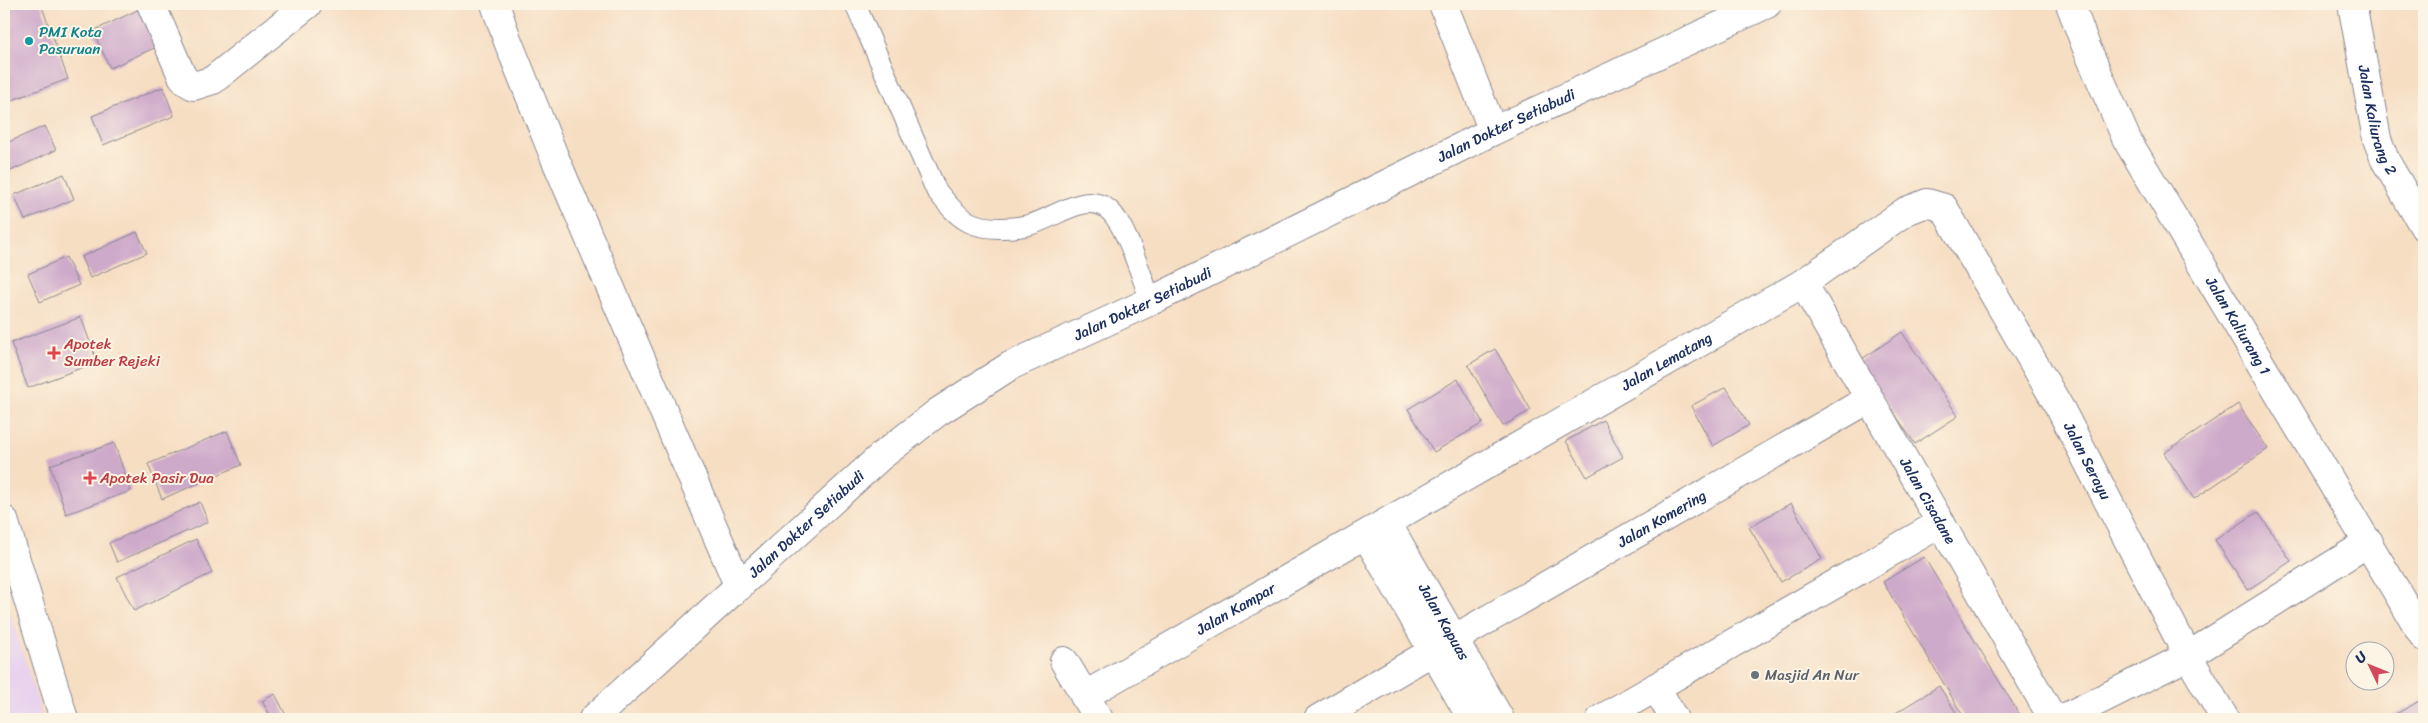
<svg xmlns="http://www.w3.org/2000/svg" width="2428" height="723" viewBox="0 0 2428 723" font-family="Sriracha,sans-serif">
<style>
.built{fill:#e8d2ee}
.building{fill:#cda9ca}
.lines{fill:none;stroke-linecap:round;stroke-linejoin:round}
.service-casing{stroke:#888690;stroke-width:22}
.minor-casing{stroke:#888690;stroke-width:30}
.tertiary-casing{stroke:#888690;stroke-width:30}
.primary-casing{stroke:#888690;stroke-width:30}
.trunk-casing{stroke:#888690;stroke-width:30}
.service{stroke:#fff;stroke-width:20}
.minor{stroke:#fff;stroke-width:28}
.tertiary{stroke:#fff;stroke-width:28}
.primary{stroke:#fff;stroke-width:28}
.trunk{stroke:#fff;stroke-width:28}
.culture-dot{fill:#0f9aa8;stroke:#fcf5e5;stroke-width:2}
.health-dot{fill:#e0444e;stroke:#fcf5e5;stroke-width:2}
.worship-dot{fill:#6b7280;stroke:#fcf5e5;stroke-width:2}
.labels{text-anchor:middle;stroke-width:4;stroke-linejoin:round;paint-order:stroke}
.culture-label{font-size:15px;fill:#0d838f;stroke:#fcf5e5;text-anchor:start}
.street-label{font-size:15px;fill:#1b2f5e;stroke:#fcf5e5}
.health-label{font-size:15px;fill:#be3a42;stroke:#fcf5e5;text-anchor:start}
.worship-label{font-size:15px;fill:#5b616d;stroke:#fcf5e5;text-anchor:start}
</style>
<rect width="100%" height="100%" fill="#fcf5e5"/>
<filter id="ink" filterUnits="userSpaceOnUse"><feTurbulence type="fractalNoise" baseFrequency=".02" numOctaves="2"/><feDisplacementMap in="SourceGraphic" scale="10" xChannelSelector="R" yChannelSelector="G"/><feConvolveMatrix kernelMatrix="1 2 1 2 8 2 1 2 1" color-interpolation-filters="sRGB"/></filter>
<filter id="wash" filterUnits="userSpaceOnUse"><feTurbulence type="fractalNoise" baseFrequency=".0096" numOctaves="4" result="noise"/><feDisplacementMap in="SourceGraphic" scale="20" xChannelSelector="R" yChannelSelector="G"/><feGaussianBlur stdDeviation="1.12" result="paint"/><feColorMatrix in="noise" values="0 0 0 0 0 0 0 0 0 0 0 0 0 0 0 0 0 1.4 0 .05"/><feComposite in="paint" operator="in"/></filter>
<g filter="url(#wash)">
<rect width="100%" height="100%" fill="#f6dec3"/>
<!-- built -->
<polygon class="built" points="4,591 43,719 4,719"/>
<g id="blocks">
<!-- building -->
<g class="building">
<polygon points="4,4 41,4 68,79 4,103 4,31 9,29 4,15"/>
<polygon points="146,6 163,44 110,68 93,31"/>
<polygon points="163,87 174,116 103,145 92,116"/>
<polygon points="45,126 56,150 4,174 4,144"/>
<polygon points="64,174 74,199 25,220 14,195"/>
<polygon points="137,232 147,253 90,278 81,257"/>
<polygon points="66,257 79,285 40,302 28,274"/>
<polygon points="81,317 97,362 28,388 11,343"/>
<polygon points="1902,332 1958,416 1915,444 1859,361"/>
<polygon points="1495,349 1531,410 1503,426 1468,365"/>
<polygon points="1458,379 1483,423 1434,452 1408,409"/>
<polygon points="1726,387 1749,425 1713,446 1691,406"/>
<polygon points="2238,404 2268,449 2194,499 2164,453"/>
<polygon points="1603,420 1623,457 1587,477 1566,441"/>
<polygon points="227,431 241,465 162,499 148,464"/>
<polygon points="114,443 131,491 66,514 50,465"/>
<polygon points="200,502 208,522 117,562 109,543"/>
<polygon points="1791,503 1822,559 1781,582 1749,527"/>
<polygon points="2258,512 2291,561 2248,590 2215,540"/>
<polygon points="196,539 212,573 134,611 117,577"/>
<polygon points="1924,557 2022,719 1965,719 1883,582"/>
<polygon points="1939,686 1960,719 1886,719"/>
<polygon points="275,694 288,719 262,719 270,715 262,701"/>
<polygon points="2421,700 2424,706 2424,719 2387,719"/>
</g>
</g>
</g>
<g filter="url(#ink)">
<use href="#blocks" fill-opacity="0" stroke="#888690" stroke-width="1"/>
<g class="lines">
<!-- service casing -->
<g class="service-casing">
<path id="service" d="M 855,4 L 936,190 C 946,202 955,215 969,222 C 985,230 1011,229 1029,225 C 1054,219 1087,189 1110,211 C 1127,227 1142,279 1151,301"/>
</g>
<!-- minor casing -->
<g class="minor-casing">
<g id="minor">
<polyline points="151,4 182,76 187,82 194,86 213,80 308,4"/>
<polyline points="495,4 507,39 554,156 739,587"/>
<polyline points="1443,4 1493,131"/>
<path id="s1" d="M 2352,4 L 2377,139 L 2385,160 L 2424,227"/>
<path id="s2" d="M 1803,283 L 2053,719"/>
<path id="s3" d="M 1387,523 L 1500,719"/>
<polyline points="1366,535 1472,719"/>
<polyline points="1064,661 1099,719"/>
<polyline points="1656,687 1674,719"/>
<path id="s4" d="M 1084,696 L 1803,283 L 1906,211 L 1927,203 L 1944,208 L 1959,234 L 2061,410 L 2188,656 L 2225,719"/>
<path id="s5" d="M 1318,719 L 1433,651 L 1869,399"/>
<polyline points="1601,719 1941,523"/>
<polyline points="2062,719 2188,656 2369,542"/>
</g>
</g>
<!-- tertiary casing -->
<g class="tertiary-casing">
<g id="tertiary">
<path id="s6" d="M 2070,4 L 2087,49 L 2127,140 L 2424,637"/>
</g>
</g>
<!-- primary casing -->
<g class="primary-casing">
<polyline id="primary" points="4,520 64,719"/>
</g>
<!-- trunk casing -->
<g class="trunk-casing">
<g id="trunk">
<path id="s7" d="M 593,719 L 880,457 L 938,412 L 1010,366 L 1151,301 L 1493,131 L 1767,4"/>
</g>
</g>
<!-- service -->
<use href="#service" class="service"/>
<!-- minor -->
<use href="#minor" class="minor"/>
<!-- tertiary -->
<use href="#tertiary" class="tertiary"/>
<!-- primary -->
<use href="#primary" class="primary"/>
<!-- trunk -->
<use href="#trunk" class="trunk"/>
</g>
</g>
<!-- markers -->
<circle class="culture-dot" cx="29" cy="41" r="5"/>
<g class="health-dot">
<path d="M51.5 345.5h5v5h5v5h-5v5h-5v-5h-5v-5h5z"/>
<path d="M87.5 470.5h5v5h5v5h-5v5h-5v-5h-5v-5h5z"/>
</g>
<circle class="worship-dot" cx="1755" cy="675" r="5"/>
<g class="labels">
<!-- culture labels -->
<g class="culture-label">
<text x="39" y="37">PMI Kota<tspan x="39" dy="17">Pasuruan</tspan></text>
</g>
<!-- street labels -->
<g class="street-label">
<text dy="5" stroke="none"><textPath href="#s1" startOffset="119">Jalan Kaliurang 2</textPath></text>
<text dy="5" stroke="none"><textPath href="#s7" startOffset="1099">Jalan Dokter Setiabudi</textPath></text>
<text dy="5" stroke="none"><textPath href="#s7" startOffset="694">Jalan Dokter Setiabudi</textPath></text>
<text dy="5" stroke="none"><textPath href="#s6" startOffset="364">Jalan Kaliurang 1</textPath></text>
<text dy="5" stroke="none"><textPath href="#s4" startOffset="672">Jalan Lematang</textPath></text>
<text dy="5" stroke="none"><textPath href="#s4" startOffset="1286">Jalan Serayu</textPath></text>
<text dy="5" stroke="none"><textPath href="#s2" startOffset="251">Jalan Cisadane</textPath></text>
<text dy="5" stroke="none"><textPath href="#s5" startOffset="398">Jalan Komering</textPath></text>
<text dy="5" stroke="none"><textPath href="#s7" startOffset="289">Jalan Dokter Setiabudi</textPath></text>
<text dy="5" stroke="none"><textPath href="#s4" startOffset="175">Jalan Kampar</textPath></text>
<text dy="5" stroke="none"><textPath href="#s3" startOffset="114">Jalan Kapuas</textPath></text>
</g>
<!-- health labels -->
<g class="health-label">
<text x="64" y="349">Apotek<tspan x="64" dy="17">Sumber Rejeki</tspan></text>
<text x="100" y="483">Apotek Pasir Dua</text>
</g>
<!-- worship labels -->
<g class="worship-label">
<text x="1765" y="680">Masjid An Nur</text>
</g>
</g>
<!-- margin -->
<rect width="2428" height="723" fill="none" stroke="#fcf5e5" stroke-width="20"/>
<!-- north arrow -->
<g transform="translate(2370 666) rotate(313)"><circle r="24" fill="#fcf5e5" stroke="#a2a6af"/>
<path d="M0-4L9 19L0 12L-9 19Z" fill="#d1495b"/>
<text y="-8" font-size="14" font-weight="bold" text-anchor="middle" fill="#1b2f5e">U</text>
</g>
</svg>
